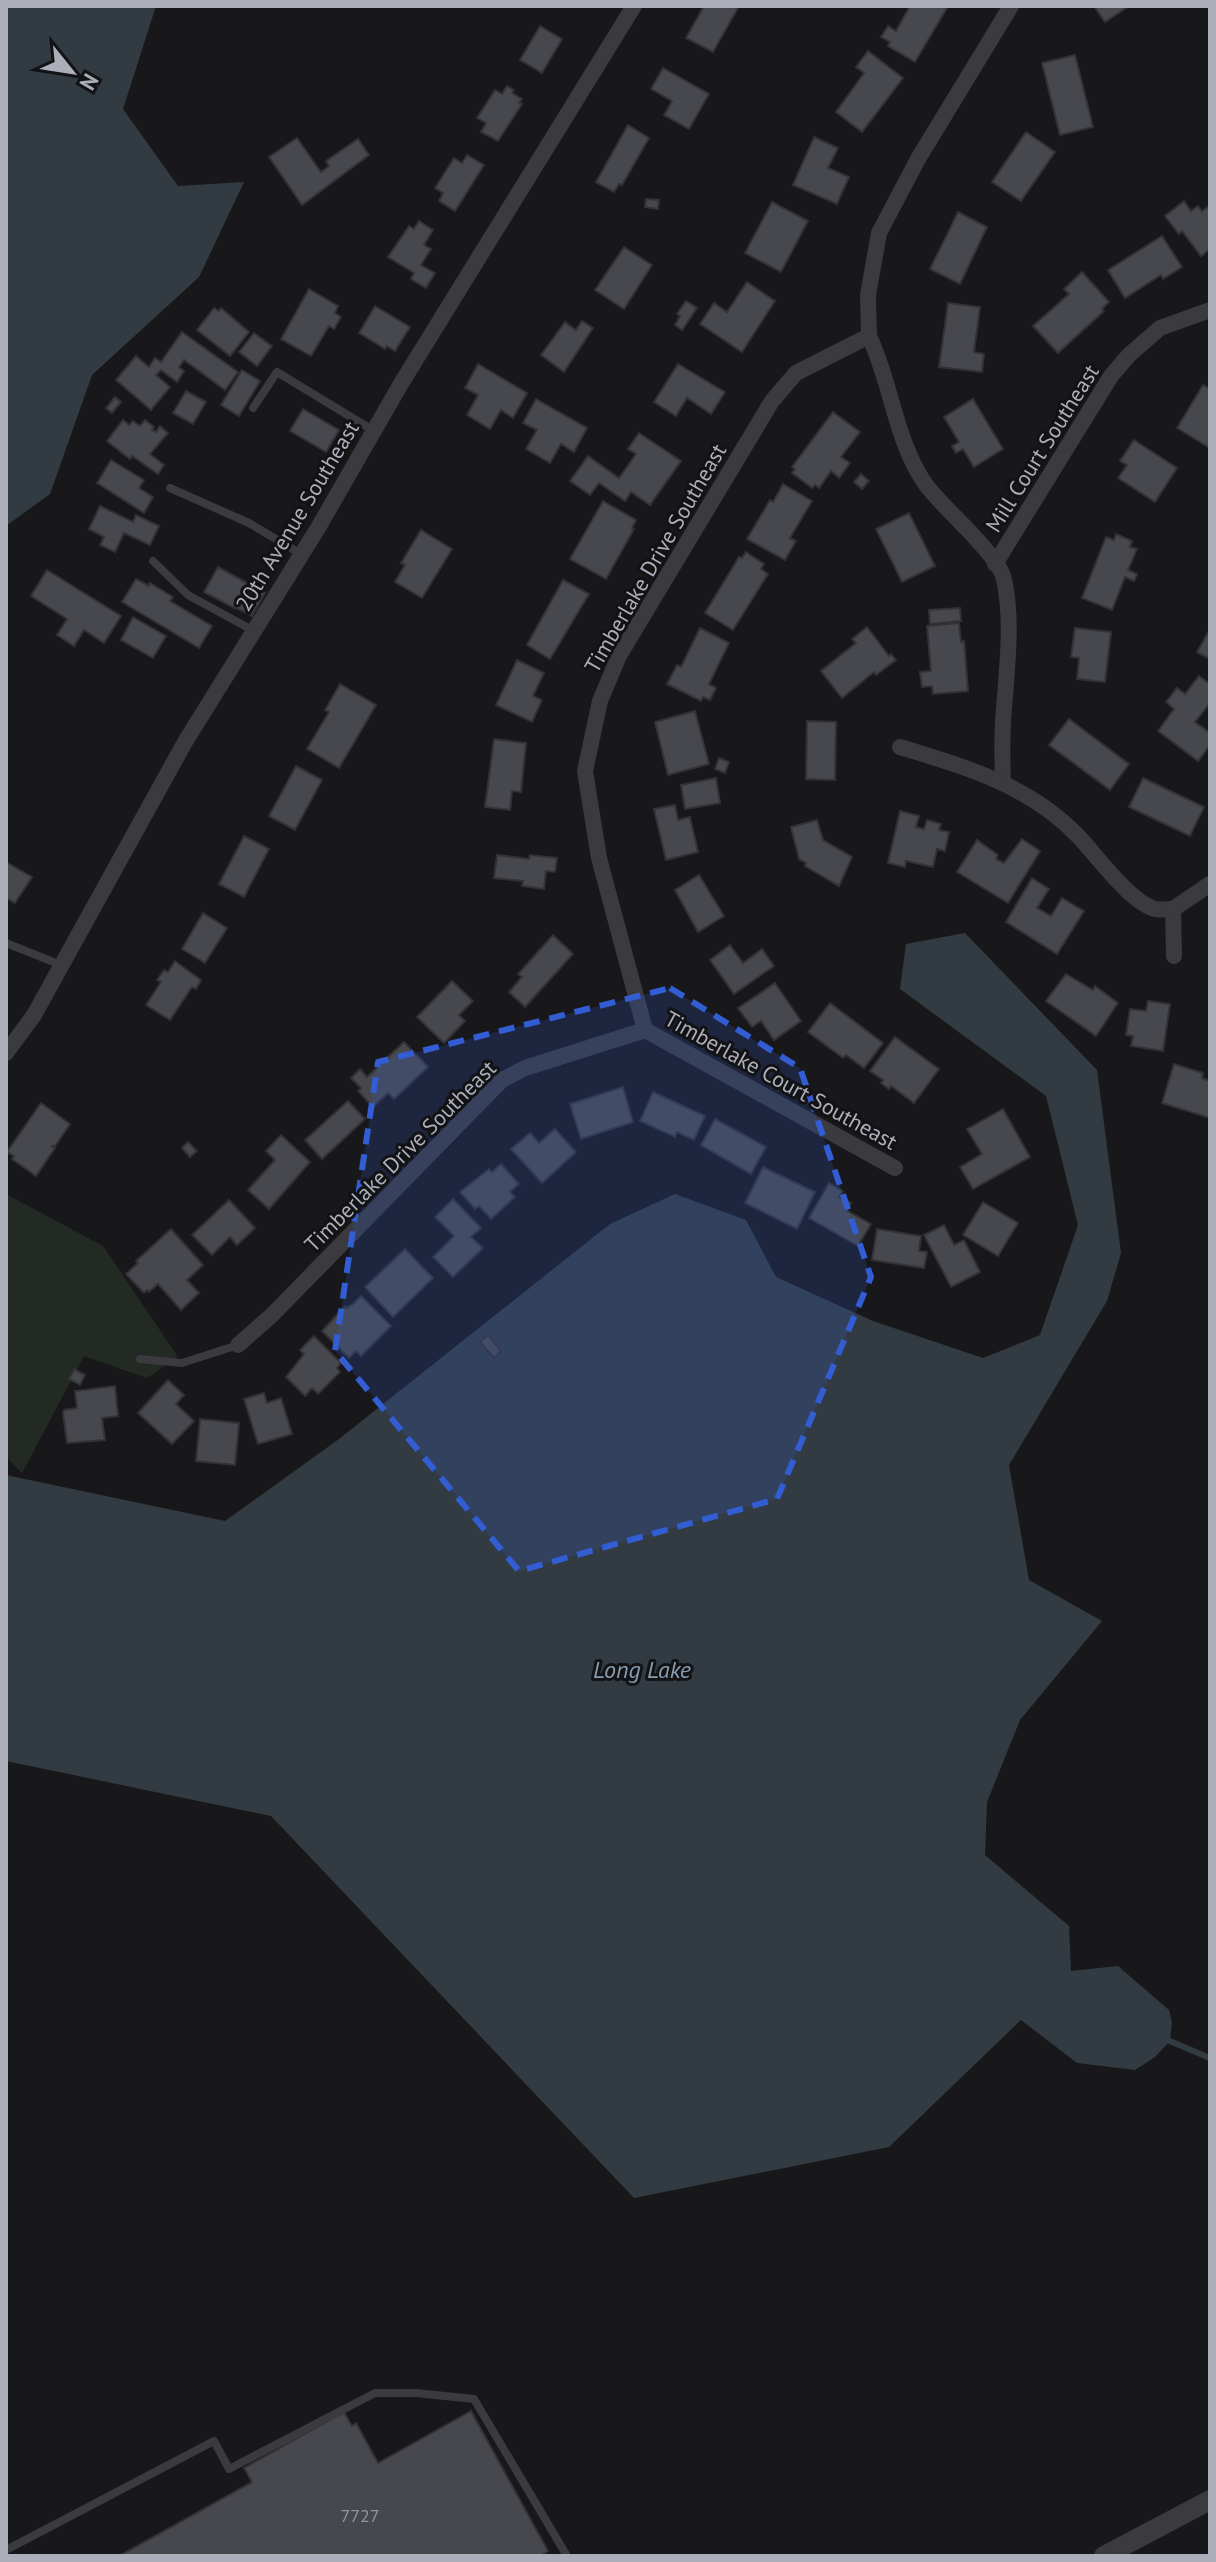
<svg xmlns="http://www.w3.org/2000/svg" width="1216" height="2562" viewBox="0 0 1216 2562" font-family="'PT Sans',sans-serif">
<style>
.green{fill:#232a24}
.water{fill:#323b42}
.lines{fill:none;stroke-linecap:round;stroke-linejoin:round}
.stream{stroke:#323b42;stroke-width:6}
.building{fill:#47484d;stroke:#333236;stroke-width:2}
.service{stroke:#3a3a3f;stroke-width:8}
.minor{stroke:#3a3a3f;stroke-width:16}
.tertiary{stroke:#3a3a3f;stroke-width:20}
.marked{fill:#325dd3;fill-opacity:0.2;stroke:#325dd3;stroke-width:6;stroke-dasharray:16 10;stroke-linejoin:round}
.labels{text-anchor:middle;stroke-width:6;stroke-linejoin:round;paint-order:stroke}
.number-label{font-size:18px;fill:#93959e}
.street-label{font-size:22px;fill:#acafb9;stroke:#131315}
.water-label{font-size:24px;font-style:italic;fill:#869cb0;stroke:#131315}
</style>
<rect width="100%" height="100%" fill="#18181a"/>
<!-- green -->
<polygon class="green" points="6,1194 103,1246 178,1357 147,1378 84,1356 22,1473 6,1457"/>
<!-- water -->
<g class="water">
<polygon points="6,6 156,6 123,109 178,186 244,182 199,277 92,375 50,494 6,526"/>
<polygon points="965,933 1097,1070 1121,1253 1107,1301 1009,1465 1029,1580 1102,1621 1020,1720 987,1802 985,1855 1069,1926 1071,1971 1118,1966 1169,2010 1172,2022 1170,2041 1155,2057 1135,2070 1077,2063 1021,2020 889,2147 634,2198 271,1816 6,1761 6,1475 225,1521 339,1439 610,1224 675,1194 746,1220 776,1277 873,1321 983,1358 1040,1335 1078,1225 1046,1096 900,989 906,944"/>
</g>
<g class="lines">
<!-- stream -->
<polyline class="stream" points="1165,2039 1210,2058"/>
</g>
<!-- building -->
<g class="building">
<polygon points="704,6 739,6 713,52 686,38"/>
<polygon points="910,6 948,6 915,62 888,46 890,42 881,37 888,26 896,31"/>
<polygon points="1094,6 1129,6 1105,22"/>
<polygon points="540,26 562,39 542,73 520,60"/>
<polygon points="868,51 903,78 862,132 836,112 864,73 856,67"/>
<polygon points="1075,55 1093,127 1060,135 1042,63"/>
<polygon points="663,68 709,94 689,129 664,115 672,101 651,89"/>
<polygon points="507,86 514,90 512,93 522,99 519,103 522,104 498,141 481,132 486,123 477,118 495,90 502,94"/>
<polygon points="628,125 649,138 622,185 619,184 614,192 596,182"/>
<polygon points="1026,132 1055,152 1021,201 992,182"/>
<polygon points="814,137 838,148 828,168 849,177 837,204 793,185"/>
<polygon points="297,138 321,172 329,166 326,161 358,139 369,155 302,205 269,157"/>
<polygon points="467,155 484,165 455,211 439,201 443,193 435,188 454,158 462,163"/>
<polygon points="646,199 659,200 658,209 645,207"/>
<polygon points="1184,201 1191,211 1198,206 1202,211 1210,205 1210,249 1201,256 1182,231 1179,234 1165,216"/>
<polygon points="772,202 808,221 781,272 745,253"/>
<polygon points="958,212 987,227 960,284 930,269"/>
<polygon points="419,221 433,230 424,245 431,249 421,265 435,273 426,288 411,279 414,273 388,257 409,226 414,229"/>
<polygon points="1162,236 1182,267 1163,279 1161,275 1125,298 1108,270"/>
<polygon points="624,247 652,265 624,309 595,290"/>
<polygon points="1082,272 1109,302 1102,309 1104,311 1058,353 1033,326 1069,294 1064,289"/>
<polygon points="747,282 775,301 742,352 700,324 714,303 727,312"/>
<polygon points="309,289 338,306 335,313 341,317 334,329 329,326 311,356 281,339"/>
<polygon points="686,301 697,308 682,330 675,325 680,316 677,314"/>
<polygon points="948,303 980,307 974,352 984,354 982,372 939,367"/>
<polygon points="375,306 410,327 395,351 387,346 385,349 359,333"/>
<polygon points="214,308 219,311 221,308 249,332 230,356 197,330"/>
<polygon points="582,321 593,328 564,372 541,355 565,322 576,330"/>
<polygon points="182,332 238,372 225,390 184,360 179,367 184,371 177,382 161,370 156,375 170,387 151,410 116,380 136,356 149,367 155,358 161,362"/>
<polygon points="254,333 272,346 257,366 239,352"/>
<polygon points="478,364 527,393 513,418 501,410 490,429 467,415 478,395 465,388"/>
<polygon points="678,364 725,392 711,414 687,398 676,416 654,402"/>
<polygon points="242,370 260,381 239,416 221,405"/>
<polygon points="1203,385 1210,389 1210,448 1177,428"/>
<polygon points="186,391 206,402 193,424 173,413"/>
<polygon points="115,397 121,402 112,413 106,408"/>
<polygon points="536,399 587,428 574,452 561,444 550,463 526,449 537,430 523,423"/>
<polygon points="973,399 1003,449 974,467 963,449 956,453 952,446 959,442 944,417"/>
<polygon points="303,409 339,430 326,452 290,431"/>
<polygon points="833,412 860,432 841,457 850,463 839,478 831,471 819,488 815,485 812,488 792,473 795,469 792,467"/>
<polygon points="123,420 129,425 133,421 140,426 145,420 154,427 152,430 156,432 160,426 168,433 150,454 164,465 158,474 132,456 130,459 107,441"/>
<polygon points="639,433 681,461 650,505 631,492 625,501 599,483 590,495 570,481 588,456 619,478 636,454 628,449"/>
<polygon points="1134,440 1177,468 1155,502 1118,478 1127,465 1120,461"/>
<polygon points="111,460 144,480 139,488 153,497 144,513 97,483"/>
<polygon points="861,474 869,481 862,489 854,482"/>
<polygon points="783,484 812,501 790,538 796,541 785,560 747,539 770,500 773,502"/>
<polygon points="603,501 636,520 632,528 634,529 606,579 570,559"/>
<polygon points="100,506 133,522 136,515 159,526 150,545 124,533 115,552 100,545 104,537 89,529"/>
<polygon points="909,513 935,566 902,582 876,529"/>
<polygon points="421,530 452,549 422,598 395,582 405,565 401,563"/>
<polygon points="1116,534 1132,541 1130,547 1137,549 1128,570 1137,574 1134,581 1125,577 1112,610 1082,598 1106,537 1114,540"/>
<polygon points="746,552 764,564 761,569 768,574 733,630 705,613 739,557 742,558"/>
<polygon points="218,567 247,583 234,608 204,592"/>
<polygon points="47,570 121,616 104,643 84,630 74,646 57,635 67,619 31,596"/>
<polygon points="136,579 149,586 150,583 173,597 170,601 212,626 199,648 122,602"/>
<polygon points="563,580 589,594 550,659 527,645"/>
<polygon points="247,583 265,593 252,616 234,607"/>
<polygon points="960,608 961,621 930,624 929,610"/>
<polygon points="133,617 166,636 153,658 121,640"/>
<polygon points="959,623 961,642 964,641 968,691 933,694 932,686 922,687 920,672 931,671 927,626"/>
<polygon points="867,627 889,656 891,654 896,660 876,675 874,672 842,698 821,671 856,643 852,639"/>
<polygon points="700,628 729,643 709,684 716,688 710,700 703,697 701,701 667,684 677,665 681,667"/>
<polygon points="1075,628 1111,632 1105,682 1077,679 1079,658 1071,657"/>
<polygon points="1210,629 1210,659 1197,652"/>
<polygon points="517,660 544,673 533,696 542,700 532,722 496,705"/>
<polygon points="1199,676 1210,684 1210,703 1195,722 1210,733 1210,745 1198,761 1158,731 1174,709 1166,702 1177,688 1185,694"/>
<polygon points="340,684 376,705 339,768 307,749 329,712 325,710"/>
<polygon points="695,711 709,764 668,775 655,722"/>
<polygon points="1069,719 1129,764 1110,790 1049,745"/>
<polygon points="807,721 836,722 835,780 806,779"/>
<polygon points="494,739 526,743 521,792 512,791 510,810 485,807"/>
<polygon points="719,758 729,762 725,773 715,769"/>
<polygon points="296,766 322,780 295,830 269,816"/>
<polygon points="716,778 720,803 685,809 681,785"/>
<polygon points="1143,778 1204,807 1190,836 1129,807"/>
<polygon points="675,805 678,820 690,817 698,852 666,860 654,809"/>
<polygon points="900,811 919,816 916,827 924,829 927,820 941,824 939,830 949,832 945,851 937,849 933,867 906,861 905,867 888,863"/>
<polygon points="817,820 823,840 852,857 839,886 805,866 806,863 799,859 791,827"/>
<polygon points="244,836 269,849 244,897 219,884"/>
<polygon points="1022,839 1040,851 1008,903 957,872 977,840 998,855 996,859 1004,863"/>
<polygon points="497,855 529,859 530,855 557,858 555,872 546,871 544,889 522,886 523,881 494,878"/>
<polygon points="6,862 32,877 15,903 6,898"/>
<polygon points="699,875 724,916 698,932 675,890"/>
<polygon points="1032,878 1049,889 1037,908 1051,916 1062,898 1084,911 1057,954 1006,922"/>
<polygon points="203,913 227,928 205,963 182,949"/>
<polygon points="553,935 573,954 525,1007 509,992 522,977 518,974"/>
<polygon points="730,945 743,963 762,949 774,966 734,994 710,960"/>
<polygon points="175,961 201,980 196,989 192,987 170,1020 146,1005 161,982 157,980 164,970 168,972"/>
<polygon points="1066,974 1093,990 1095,986 1118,1003 1096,1036 1046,1001"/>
<polygon points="452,981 473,1001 459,1015 465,1021 444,1043 417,1017"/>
<polygon points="775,983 801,1021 774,1040 761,1021 752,1027 738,1008"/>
<polygon points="1148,1001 1170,1004 1163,1051 1131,1046 1133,1036 1126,1035 1130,1009 1146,1011"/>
<polygon points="830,1003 883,1043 864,1068 846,1055 843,1058 808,1032"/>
<polygon points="895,1037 939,1069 914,1103 891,1086 889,1089 881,1083 883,1080 870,1071"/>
<polygon points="404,1042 428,1067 394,1099 388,1093 373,1107 358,1091 361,1088 351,1078 360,1069 367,1077"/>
<polygon points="1174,1064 1203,1073 1202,1078 1210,1081 1210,1118 1162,1103"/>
<polygon points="623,1087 633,1122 581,1139 570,1104"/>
<polygon points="653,1092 705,1116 694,1140 677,1132 675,1137 640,1121"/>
<polygon points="348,1101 365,1119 322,1159 305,1140"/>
<polygon points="41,1103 70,1124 55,1146 51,1146 55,1148 36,1176 12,1159 14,1156 7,1152"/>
<polygon points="1003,1109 1030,1157 973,1189 960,1167 982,1154 967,1129"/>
<polygon points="715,1119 766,1147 751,1174 701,1145"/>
<polygon points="555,1129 576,1152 542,1183 511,1149 530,1133 539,1143"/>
<polygon points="281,1135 310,1162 269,1209 248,1190 275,1160 266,1151"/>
<polygon points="188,1142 197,1151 190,1157 182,1148"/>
<polygon points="501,1164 519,1184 510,1192 515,1197 491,1219 479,1206 475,1209 460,1192 489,1169 492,1172"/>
<polygon points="763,1167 815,1192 797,1229 745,1203"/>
<polygon points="829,1183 843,1191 839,1197 851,1203 846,1210 871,1224 858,1246 809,1218"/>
<polygon points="453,1199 481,1228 471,1237 483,1248 453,1277 433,1257 454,1236 435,1217"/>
<polygon points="229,1200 255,1228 237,1245 230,1237 212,1255 192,1235"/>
<polygon points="983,1202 1018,1223 998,1256 963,1235"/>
<polygon points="944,1225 954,1245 964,1240 980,1272 951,1287 924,1235"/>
<polygon points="171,1229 203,1265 187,1280 199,1293 181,1310 158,1284 149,1292 147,1290 144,1293 126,1274 138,1263 136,1261"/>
<polygon points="877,1229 921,1236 919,1251 927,1252 924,1268 872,1260"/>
<polygon points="405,1249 433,1278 393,1317 365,1287"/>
<polygon points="361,1296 391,1326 361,1356 356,1351 349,1358 322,1331 345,1306 346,1308 353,1304"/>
<polygon points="488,1335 501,1351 494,1358 480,1342"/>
<polygon points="314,1336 341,1363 337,1368 340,1372 318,1394 312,1388 305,1396 286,1377 304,1354 300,1350"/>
<polygon points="74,1369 85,1375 80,1385 69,1379"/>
<polygon points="168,1380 184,1395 176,1404 194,1421 172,1444 138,1413"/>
<polygon points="115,1386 118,1416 102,1418 105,1440 67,1443 63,1413 64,1410 77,1408 75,1391"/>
<polygon points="264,1393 267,1403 281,1398 292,1434 258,1444 244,1399"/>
<polygon points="200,1419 239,1423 235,1465 196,1461"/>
<polygon points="471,2411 548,2551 540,2556 119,2556 252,2482 244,2468 344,2412 352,2426 356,2423 378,2463"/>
</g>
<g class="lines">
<!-- service -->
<g class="service">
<polyline points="253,408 277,372 374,431"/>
<polyline points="170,488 249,523 301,554"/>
<polyline points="153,561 188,595 254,631"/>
<polyline points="6,943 61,965"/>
<polyline points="140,1359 182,1363 238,1345"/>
<polyline points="6,2550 214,2441 229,2469 375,2393 416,2393 474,2399 567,2556"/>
</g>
<!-- minor -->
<g class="minor">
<path d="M 869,336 C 892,384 895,441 926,485 C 944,509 998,554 1004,579 C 1013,621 1007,666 1004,708 C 1002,732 1002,757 1003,781"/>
<polyline points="995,564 1111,376 1129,355 1160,328 1210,310"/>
<path d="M 900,747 C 965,767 1030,785 1079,837 C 1097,856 1130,902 1155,909 C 1160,910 1168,909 1173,909"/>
<polyline points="1173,909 1174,956"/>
<polyline points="1173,909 1210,884"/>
<polyline points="645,1030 599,858 585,771 600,701 619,656 772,401 796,373 869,336 868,295 879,233 918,159 1011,6"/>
<polyline points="645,1030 895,1168"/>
<polyline points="6,1053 34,1015 185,742 318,528 402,382 634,6"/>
<polyline points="238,1345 272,1315 502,1080 525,1068 645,1030"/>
</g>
<!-- tertiary -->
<polyline class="tertiary" points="1104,2556 1210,2500"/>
</g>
<!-- marked area -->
<path class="marked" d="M 670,988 L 800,1068 L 871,1277 L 777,1499 L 519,1571 L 335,1351 L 378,1062 Z"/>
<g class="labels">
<!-- number labels -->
<g class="number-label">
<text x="360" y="2522">7727</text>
</g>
<!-- street labels -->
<g class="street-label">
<text transform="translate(1042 448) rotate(-58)" y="8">Mill Court Southeast</text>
<text transform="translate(297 516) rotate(-59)" y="8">20th Avenue Southeast</text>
<text transform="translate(655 558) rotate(-60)" y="8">Timberlake Drive Southeast</text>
<text transform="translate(781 1080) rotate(29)" y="8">Timberlake Court Southeast</text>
<text transform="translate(400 1156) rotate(-45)" y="8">Timberlake Drive Southeast</text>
</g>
<!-- water labels -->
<g class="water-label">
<text x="642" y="1678">Long Lake</text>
</g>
</g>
<!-- border -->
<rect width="1216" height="2562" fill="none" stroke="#acafb9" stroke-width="16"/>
<!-- north arrow -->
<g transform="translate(72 72) rotate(120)" stroke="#131315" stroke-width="6" paint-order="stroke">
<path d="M0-6L14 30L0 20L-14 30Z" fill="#acafb9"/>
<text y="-12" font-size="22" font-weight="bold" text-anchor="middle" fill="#acafb9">N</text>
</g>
</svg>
